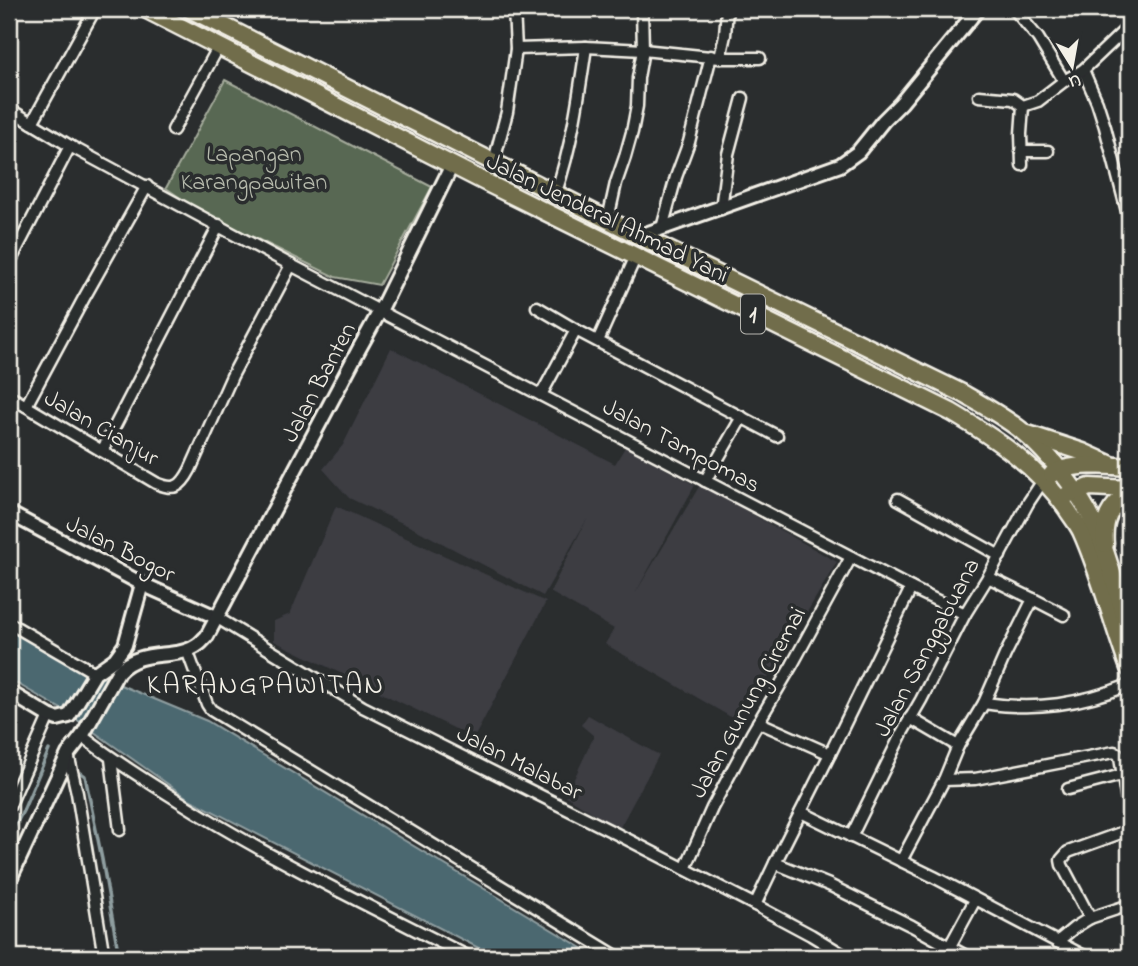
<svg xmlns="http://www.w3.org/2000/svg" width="1138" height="966" viewBox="0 0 1138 966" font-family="'Indie Flower',sans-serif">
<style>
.built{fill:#3c3c42}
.green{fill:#586852;stroke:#a6ac9d;stroke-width:2}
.water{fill:#4c6770;stroke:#8f9ea0;stroke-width:2}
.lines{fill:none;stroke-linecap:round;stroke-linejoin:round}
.stream{stroke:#8f9ea0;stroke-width:3.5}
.minor-casing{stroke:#f4f1e8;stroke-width:15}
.tertiary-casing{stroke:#f4f1e8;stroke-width:18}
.primary-casing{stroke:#f4f1e8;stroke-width:21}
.minor{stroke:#2a2d2e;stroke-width:10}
.tertiary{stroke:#2a2d2e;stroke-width:12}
.primary{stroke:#716d4b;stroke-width:16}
.labels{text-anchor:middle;stroke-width:7;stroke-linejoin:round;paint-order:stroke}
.shield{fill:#2a2d2e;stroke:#b7b6b0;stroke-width:2}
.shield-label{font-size:23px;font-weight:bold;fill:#f4f1e8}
.park-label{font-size:24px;fill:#b6baac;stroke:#2a2d2e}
.street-label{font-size:24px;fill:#f4f1e8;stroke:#2a2d2e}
.quarter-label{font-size:28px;letter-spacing:2px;fill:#f4f1e8;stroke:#2a2d2e}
</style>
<rect width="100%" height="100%" fill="#2a2d2e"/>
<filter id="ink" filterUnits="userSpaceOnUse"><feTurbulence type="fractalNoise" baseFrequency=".0143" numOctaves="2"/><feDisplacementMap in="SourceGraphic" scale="14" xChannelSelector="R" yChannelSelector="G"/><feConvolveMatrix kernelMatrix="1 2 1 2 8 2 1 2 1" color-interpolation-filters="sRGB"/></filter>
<g filter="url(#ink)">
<!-- built -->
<g class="built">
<polygon points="391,348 615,464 625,447 695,485 635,594 700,485 837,562 741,723 605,644 614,629 550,592 587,519 543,596 415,529 349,498 323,469 343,445"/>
<polygon points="336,506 546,602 474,738 274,641 274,621 290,614"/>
<polygon points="588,715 659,755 619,829 566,796 594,736 581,725"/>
</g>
<!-- green -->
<polygon class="green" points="225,80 432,187 379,285 335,277 198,210 166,188"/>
<!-- water -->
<polygon class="water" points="9,626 82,669 207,721 597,957 496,957 189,799 63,710 9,679"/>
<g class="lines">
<!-- stream -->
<g class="stream">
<polyline points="81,773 85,776 102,859 119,957"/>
<polyline points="9,837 23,811 49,750"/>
</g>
<!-- minor casing -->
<g class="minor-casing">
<g id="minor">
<polyline points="1014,9 1038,38 1064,81"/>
<polyline points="516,49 586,47 643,50 720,58 725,35 727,9"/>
<polyline points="720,58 760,58"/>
<polyline points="1083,70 1097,102 1105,127 1129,219"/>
<polyline points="979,96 1013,99 1023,106 1038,101 1064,81 1083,70 1129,26"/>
<polyline points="9,109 70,146 291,265 911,588 965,614"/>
<polyline points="32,123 95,9"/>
<polyline points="173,130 219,46"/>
<polyline points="1021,151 1048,151"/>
<polyline points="494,161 507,112 516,49 514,9"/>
<polyline points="1022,165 1021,134 1023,106"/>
<path d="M 556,192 C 572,146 579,95 586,47"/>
<polyline points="721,209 728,154 743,98"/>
<polyline points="608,219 616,183 625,157 632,132 637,106 638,78 643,50 642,9"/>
<polyline points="662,228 676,177 689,142 711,56"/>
<polyline points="9,264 70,146"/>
<polyline points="537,307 576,330 777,436"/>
<polyline points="598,341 636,256"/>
<polyline points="541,395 576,330"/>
<path d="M 9,396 L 156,483 C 175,491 181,487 190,470 L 232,376 L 291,265"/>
<polyline points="26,406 84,298 147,186"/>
<polyline points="102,451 219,225"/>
<polyline points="705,481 742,417"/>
<polyline points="898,499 1000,556"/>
<polyline points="1033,599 1064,615"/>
<polyline points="216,617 363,707 613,832 755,905 811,935 847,957"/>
<polyline points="9,623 95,673"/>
<polyline points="187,650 207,704 211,710 618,957"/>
<path d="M 984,703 C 1037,711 1080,704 1129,685"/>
<polyline points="910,718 958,746"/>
<polyline points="758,722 830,754"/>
<path d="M 82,736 C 111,759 142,778 174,798 C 268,858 369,906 469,957"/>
<polyline points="68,754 77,793 104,957"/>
<polyline points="111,759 120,830"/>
<polyline points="944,780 975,779 1114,752 1118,754 1120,757 1129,816"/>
<polyline points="1068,789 1122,775"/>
<polyline points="9,807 49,716"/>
<polyline points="801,812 934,877 1086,957"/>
<polyline points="851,837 902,733 921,700 965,614 988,577 1028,503 1044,479"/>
<polyline points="901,861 944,780 958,746 984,703 1005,655 1033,599 988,577"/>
<polyline points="775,863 829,885 912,926 968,957"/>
<polyline points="685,869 712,808 752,733 792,665 851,557"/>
<polyline points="755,905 775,863 830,754 911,588"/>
<polyline points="1090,918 1062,865 1061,860 1068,852 1126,831 1129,829"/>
<polyline points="1057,942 1074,928 1090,918 1129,905"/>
<polyline points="944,957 975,900"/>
</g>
</g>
<!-- tertiary casing -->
<g class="tertiary-casing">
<g id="tertiary">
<polyline points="640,236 840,165 858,152 883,121 901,103 978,9"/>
<polyline points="9,513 142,584 216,617"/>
<polyline points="9,692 49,716 57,719 69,716 95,673 115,659 125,645 142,584"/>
<path d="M 9,881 L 68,754 L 82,736 L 118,672 C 142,646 176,662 199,644 C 202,642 204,639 207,636 L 359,349 L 380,311 L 452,165"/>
</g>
</g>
<!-- primary casing -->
<g class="primary-casing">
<g id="primary">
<path d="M 145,9 L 489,184 L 951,412 C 995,438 1037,466 1066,508 C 1071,516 1077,523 1081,531 C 1101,575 1112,623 1129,668"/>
<path d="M 190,9 L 640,236 L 962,393 C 983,405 1003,416 1022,431 C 1051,455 1082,495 1097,530 C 1111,563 1119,599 1129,633"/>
<polyline points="1028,434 1083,452 1114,466"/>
<path d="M 1052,474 C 1070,463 1109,465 1129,467"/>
<polyline points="1067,495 1090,487 1129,489"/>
<path d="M 1105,544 C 1103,520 1109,507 1129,493"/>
</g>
</g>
<!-- minor -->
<use href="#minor" class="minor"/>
<!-- tertiary -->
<use href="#tertiary" class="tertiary"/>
<!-- primary -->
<use href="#primary" class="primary"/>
</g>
</g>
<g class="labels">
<!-- shield labels -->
<rect class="shield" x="741" y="294.5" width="24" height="39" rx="5"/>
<g class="shield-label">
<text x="753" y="322">1</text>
</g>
<!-- park labels -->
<g class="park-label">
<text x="254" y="161">Lapangan<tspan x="254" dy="28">Karangpawitan</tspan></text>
</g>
<!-- street labels -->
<g class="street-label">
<text transform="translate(608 217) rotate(26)" y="8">Jalan Jenderal Ahmad Yani</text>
<text transform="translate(318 382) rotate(-62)" y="8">Jalan Banten</text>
<text transform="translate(102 427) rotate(30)" y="8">Jalan Cianjur</text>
<text transform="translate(682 445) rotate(28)" y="8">Jalan Tampomas</text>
<text transform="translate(121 548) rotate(27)" y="8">Jalan Bogor</text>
<text transform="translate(926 647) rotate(-62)" y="8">Jalan Sanggabuana</text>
<text transform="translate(747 702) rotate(-61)" y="8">Jalan Gunung Ciremai</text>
<text transform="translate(520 762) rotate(27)" y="8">Jalan Malabar</text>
</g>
<!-- quarter labels -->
<g class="quarter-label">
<text x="266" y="693">KARANGPAWITAN</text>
</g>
</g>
<!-- margin -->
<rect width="1138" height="966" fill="none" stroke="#2a2d2e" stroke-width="35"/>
<rect x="18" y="18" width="1103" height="931" fill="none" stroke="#f4f1e8" stroke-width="2.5" filter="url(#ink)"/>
<!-- north arrow -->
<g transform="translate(1072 66) rotate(169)" stroke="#2a2d2e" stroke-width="5" paint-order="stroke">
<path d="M0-5L12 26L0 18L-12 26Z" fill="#f4f1e8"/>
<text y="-10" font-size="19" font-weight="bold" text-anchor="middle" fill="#f4f1e8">U</text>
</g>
</svg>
